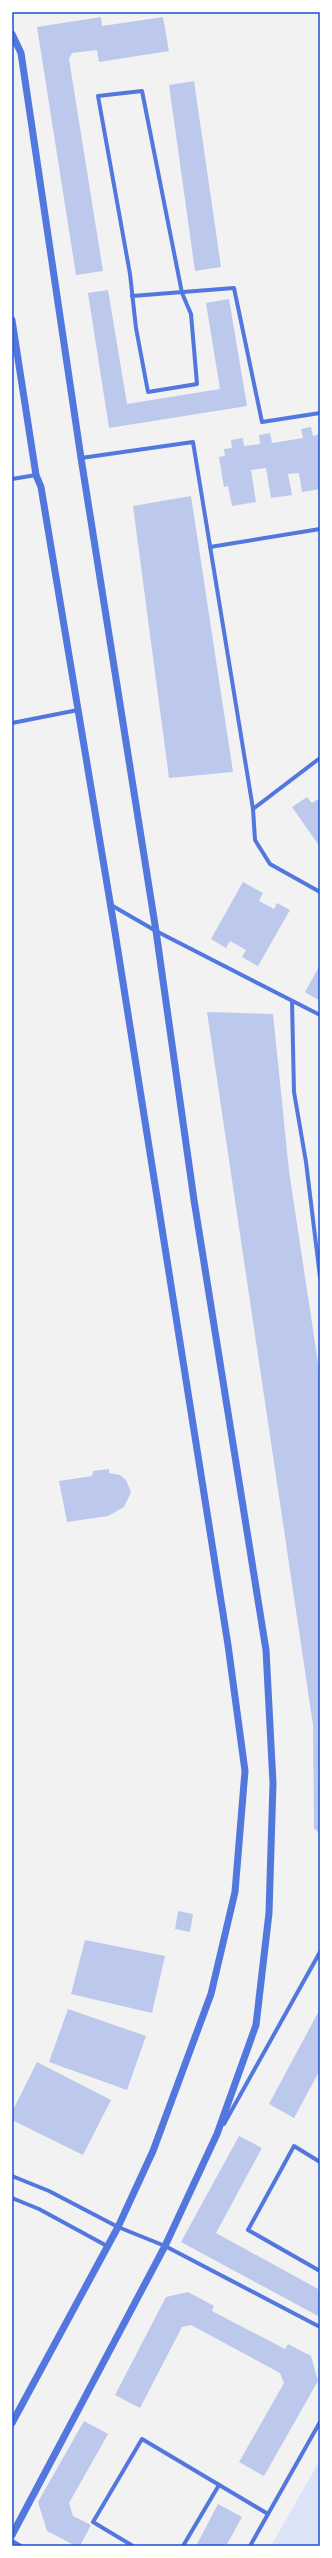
<svg xmlns="http://www.w3.org/2000/svg" width="332" height="2558" viewBox="0 0 332 2558" font-family="Commissioner,sans-serif">
<style>
.green{fill:#dbe4f7}
.building{fill:#bdc9ec}
.lines{fill:none;stroke-linecap:round;stroke-linejoin:round}
.minor{stroke:#5277de;stroke-width:4}
.tertiary{stroke:#5277de;stroke-width:7}
.neatline{fill:none;stroke:#1d4ed8;stroke-width:1.5}
</style>
<rect width="100%" height="100%" fill="#f2f2f2"/>
<!-- green -->
<polygon class="green" points="320,2460 320,2546 271,2546"/>
<!-- building -->
<g class="building">
<polygon points="101,17 102,26 163,17 169,51 99,62 97,50 72,53 69,59 103,271 76,275 37,27"/>
<polygon points="194,81 221,267 195,271 169,85"/>
<polygon points="108,290 127,404 220,389 206,303 229,299 247,406 109,428 88,293"/>
<polygon points="311,427 313,436 320,434 320,489 302,492 299,473 288,474 292,495 271,498 266,468 251,470 256,502 232,506 228,486 224,487 219,457 225,456 224,449 232,448 231,440 243,438 244,446 260,444 259,435 270,433 272,443 303,438 301,429"/>
<polygon points="191,496 233,772 169,778 133,506"/>
<polygon points="307,797 312,803 320,798 320,847 292,807"/>
<polygon points="243,882 263,893 259,901 274,909 277,903 290,910 258,966 242,957 246,950 230,941 226,948 211,939"/>
<polygon points="320,965 320,1001 305,992"/>
<polygon points="207,1012 273,1014 289,1171 320,1376 320,1834 314,1828 313,1725"/>
<polygon points="109,1469 109,1473 120,1475 126,1480 131,1492 124,1507 108,1516 67,1522 59,1481 92,1476 93,1471"/>
<polygon points="178,1911 193,1914 190,1932 175,1929"/>
<polygon points="85,1940 165,1956 152,2013 71,1994"/>
<polygon points="68,2009 146,2036 127,2090 49,2062"/>
<polygon points="320,2009 320,2070 294,2118 269,2104"/>
<polygon points="37,2062 111,2100 83,2155 12,2120 12,2112"/>
<polygon points="239,2136 262,2148 216,2233 320,2290 320,2317 181,2242"/>
<polygon points="188,2292 214,2306 212,2311 285,2349 288,2344 311,2356 318,2381 264,2476 239,2462 284,2383 280,2373 191,2325 182,2327 140,2408 115,2395 166,2297"/>
<polygon points="84,2421 108,2434 69,2503 73,2516 91,2525 80,2546 76,2546 47,2531 38,2502"/>
<polygon points="218,2504 242,2517 226,2546 196,2546"/>
</g>
<g class="lines">
<!-- minor -->
<g class="minor">
<polygon points="142,91 182,293 191,314 197,384 148,392 136,328 130,274 98,96"/>
<polyline points="132,296 234,288 262,422 320,413"/>
<polyline points="81,458 193,442 253,809 255,840 270,864 320,892"/>
<polyline points="12,479 36,475"/>
<polyline points="210,547 320,529"/>
<polyline points="12,723 78,710"/>
<polyline points="253,809 320,758"/>
<polyline points="111,905 156,931 320,1015"/>
<polyline points="292,1001 294,1092 306,1162 320,1277"/>
<polyline points="224,2124 320,1952"/>
<polyline points="320,2162 294,2146 248,2230 320,2271"/>
<polyline points="12,2176 49,2191 118,2227 165,2246 320,2327"/>
<polyline points="12,2198 39,2209 107,2246"/>
<polyline points="12,2541 21,2546"/>
<polyline points="133,2546 93,2522 142,2439 268,2514"/>
<polyline points="183,2546 219,2485"/>
<polyline points="250,2546 320,2422"/>
</g>
<!-- tertiary -->
<g class="tertiary">
<polyline points="12,34 21,53 81,458 156,931 194,1200 266,1650 273,1783 269,1913 256,2025 217,2134 165,2246 12,2535"/>
<polyline points="12,320 36,475 41,487 115,932 228,1645 245,1771 235,1892 211,1994 153,2151 118,2227 12,2423"/>
</g>
</g>
<!-- border -->
<rect width="332" height="2558" fill="none" stroke="#ffffff" stroke-width="26"/>
<rect x="13" y="13" width="306" height="2532" class="neatline"/>
</svg>
